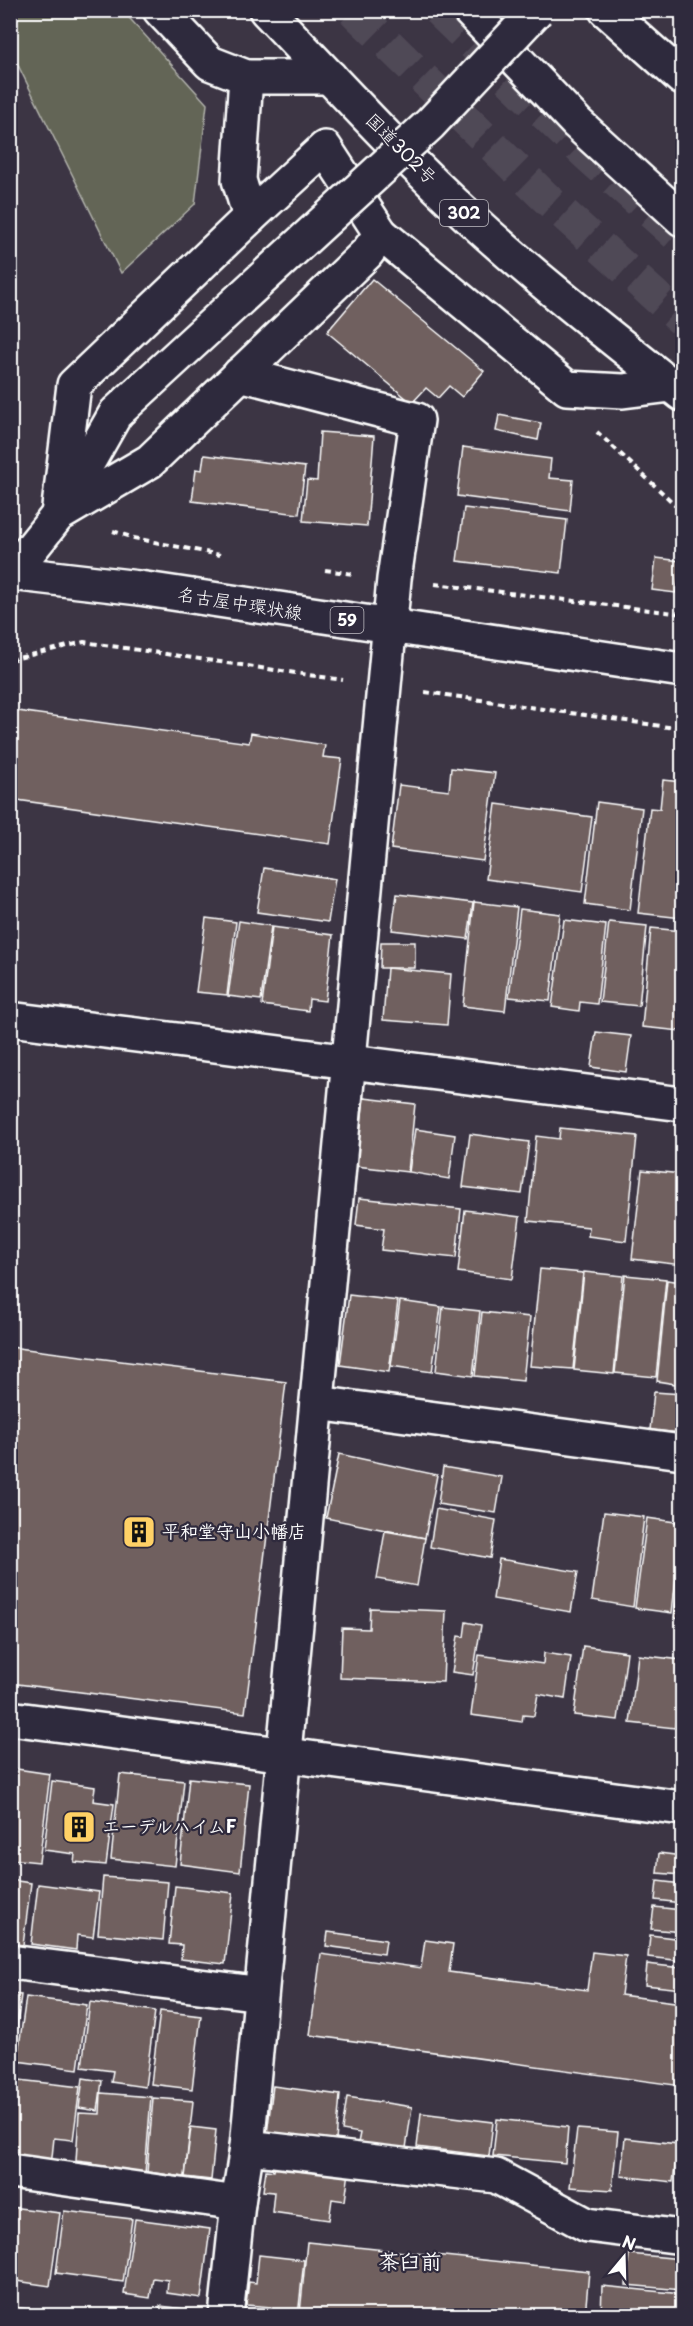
<svg xmlns="http://www.w3.org/2000/svg" width="693" height="2326" viewBox="0 0 693 2326" font-family="'Playpen Sans','Klee One',sans-serif">
<style>
.green{fill:#636557;stroke:#b1b2ab;stroke-width:1.5}
.building{fill:#70605e;stroke:#fff;stroke-width:1.5}
.lines{fill:none;stroke-linecap:round;stroke-linejoin:round}
.highway-tunnel{stroke:#504957;stroke-width:33;stroke-dasharray:33 16;stroke-linecap:butt}
.minor-casing{stroke:#fff;stroke-width:38}
.major-casing{stroke:#fff;stroke-width:38}
.highway-casing{stroke:#fff;stroke-width:38}
.path{stroke:#fff;stroke-width:4;stroke-dasharray:6 4.5;stroke-linecap:butt}
.minor{stroke:#2f2a3d;stroke-width:33}
.major{stroke:#2f2a3d;stroke-width:33}
.highway{stroke:#2f2a3d;stroke-width:33}
.minor-bridge-casing{stroke:#fff;stroke-width:38;stroke-linecap:butt}
.minor-bridge{stroke:#2f2a3d;stroke-width:33}
.labels{text-anchor:middle;stroke-width:4.5;stroke-linejoin:round;paint-order:stroke}
.shield{fill:#2f2a3d;stroke:#c1bfc5;stroke-width:1.5}
.shield-label{font-size:16px;font-weight:bold;fill:#fff}
.street-label{font-size:18px;fill:#fff;stroke:#2f2a3d}
.poi-label{font-size:18px;font-weight:bold;fill:#fff;stroke:#2f2a3d;text-anchor:start}
.quarter-label{font-size:21px;font-weight:bold;fill:#fff;stroke:#2f2a3d}
</style>
<rect width="100%" height="100%" fill="#3c3544"/>
<filter id="ink" filterUnits="userSpaceOnUse"><feTurbulence type="fractalNoise" baseFrequency=".0167" numOctaves="2"/><feDisplacementMap in="SourceGraphic" scale="12" xChannelSelector="R" yChannelSelector="G"/><feConvolveMatrix kernelMatrix="1 2 1 2 8 2 1 2 1" color-interpolation-filters="sRGB"/></filter>
<g filter="url(#ink)">
<!-- green -->
<polygon class="green" points="11,10 123,11 207,104 195,204 121,273 11,51"/>
<!-- building -->
<g class="building">
<polygon points="372,279 484,371 462,397 449,386 438,398 426,388 412,403 327,332"/>
<polygon points="499,415 541,423 538,440 496,431"/>
<polygon points="320,432 374,436 367,526 303,521 307,480 317,481"/>
<polygon points="463,447 551,459 549,478 573,480 570,511 457,496"/>
<polygon points="204,455 305,467 299,514 192,501 196,469 202,470"/>
<polygon points="464,508 567,520 561,573 457,561"/>
<polygon points="656,558 681,561 676,593 652,590"/>
<polygon points="10,710 249,743 251,733 325,745 323,757 342,759 330,844 10,799"/>
<polygon points="451,768 495,773 483,861 391,849 399,785 449,791"/>
<polygon points="663,780 682,782 682,918 638,913 650,808 660,809"/>
<polygon points="597,802 642,808 630,910 585,904"/>
<polygon points="496,804 592,817 582,892 486,879"/>
<polygon points="264,868 335,879 328,922 257,912"/>
<polygon points="397,894 473,903 468,939 392,930"/>
<polygon points="474,902 517,907 505,1011 463,1006"/>
<polygon points="520,909 560,914 550,1001 509,997"/>
<polygon points="206,918 236,922 227,995 196,992"/>
<polygon points="564,920 606,925 597,1004 580,1002 579,1011 552,1007"/>
<polygon points="239,921 271,926 261,1000 228,996"/>
<polygon points="609,922 647,926 639,1006 600,1002"/>
<polygon points="272,927 333,935 325,1001 309,999 308,1011 262,1005"/>
<polygon points="651,928 682,931 681,1031 642,1027"/>
<polygon points="381,942 415,942 415,968 380,968"/>
<polygon points="387,968 451,974 447,1025 383,1020"/>
<polygon points="596,1032 631,1036 626,1072 591,1067"/>
<polygon points="364,1098 415,1104 408,1172 356,1166"/>
<polygon points="560,1128 637,1136 626,1241 588,1236 589,1227 528,1221 536,1136 559,1139"/>
<polygon points="415,1129 455,1135 449,1179 409,1172"/>
<polygon points="470,1134 529,1142 522,1194 463,1187"/>
<polygon points="642,1170 682,1174 682,1265 632,1259"/>
<polygon points="359,1198 461,1209 456,1258 381,1250 384,1229 356,1225"/>
<polygon points="465,1210 520,1217 512,1279 458,1272"/>
<polygon points="540,1269 583,1273 573,1369 530,1366"/>
<polygon points="584,1272 623,1276 614,1374 574,1370"/>
<polygon points="625,1275 666,1279 656,1377 615,1373"/>
<polygon points="667,1280 682,1282 682,1385 657,1381"/>
<polygon points="349,1295 398,1301 389,1372 340,1365"/>
<polygon points="400,1301 441,1307 432,1372 391,1366"/>
<polygon points="443,1307 480,1311 473,1376 436,1371"/>
<polygon points="482,1312 530,1317 523,1381 475,1376"/>
<polygon points="10,1347 286,1382 245,1713 10,1683"/>
<polygon points="654,1392 682,1394 682,1433 650,1430"/>
<polygon points="339,1454 437,1475 425,1538 326,1518"/>
<polygon points="443,1467 502,1477 496,1513 438,1504"/>
<polygon points="436,1509 496,1520 490,1558 430,1547"/>
<polygon points="604,1512 644,1517 633,1607 592,1600"/>
<polygon points="647,1518 682,1523 672,1613 635,1608"/>
<polygon points="385,1531 425,1538 417,1586 377,1579"/>
<polygon points="682,1552 682,1619 674,1618"/>
<polygon points="499,1559 578,1572 571,1612 493,1599"/>
<polygon points="370,1608 446,1611 443,1682 340,1678 342,1628 369,1629"/>
<polygon points="466,1622 481,1625 473,1675 452,1672 458,1636 464,1637"/>
<polygon points="583,1646 627,1652 618,1720 574,1715"/>
<polygon points="544,1653 571,1657 565,1699 538,1694 534,1716 523,1715 522,1722 471,1715 479,1655 543,1664"/>
<polygon points="638,1655 682,1660 675,1728 630,1723"/>
<polygon points="10,1768 50,1774 39,1862 10,1859"/>
<polygon points="120,1774 184,1781 175,1866 111,1859"/>
<polygon points="189,1778 249,1784 240,1872 180,1864"/>
<polygon points="52,1781 95,1787 93,1801 114,1804 106,1865 74,1862 75,1854 44,1850"/>
<polygon points="659,1853 682,1856 682,1875 657,1873"/>
<polygon points="103,1877 168,1882 163,1940 98,1934"/>
<polygon points="10,1880 31,1883 23,1945 10,1943"/>
<polygon points="657,1881 682,1884 682,1903 655,1900"/>
<polygon points="38,1884 99,1892 93,1937 77,1935 76,1950 31,1944"/>
<polygon points="175,1886 233,1893 225,1964 181,1959 182,1945 169,1944"/>
<polygon points="654,1907 682,1910 682,1932 651,1929"/>
<polygon points="328,1932 386,1940 384,1954 326,1946"/>
<polygon points="650,1935 682,1939 682,1961 648,1957"/>
<polygon points="425,1940 453,1944 449,1972 587,1990 592,1952 626,1956 621,1995 682,2003 682,2086 310,2035 321,1954 421,1968"/>
<polygon points="647,1964 682,1968 682,1989 645,1985"/>
<polygon points="10,1994 21,1995 12,2066 10,2066"/>
<polygon points="26,1997 87,2005 78,2069 17,2061"/>
<polygon points="90,2002 155,2011 145,2087 111,2082 113,2071 82,2067"/>
<polygon points="160,2011 201,2016 192,2089 151,2084"/>
<polygon points="83,2078 102,2081 98,2111 79,2108"/>
<polygon points="10,2079 80,2087 73,2140 54,2138 51,2166 10,2161"/>
<polygon points="273,2086 340,2095 335,2152 266,2142"/>
<polygon points="101,2093 151,2097 145,2174 93,2171 93,2163 76,2161 79,2113 100,2114"/>
<polygon points="347,2097 412,2107 405,2155 357,2148 360,2133 342,2130"/>
<polygon points="153,2098 193,2101 185,2177 147,2172"/>
<polygon points="421,2113 493,2122 489,2156 417,2147"/>
<polygon points="497,2119 568,2127 565,2163 493,2156"/>
<polygon points="191,2127 216,2130 211,2180 185,2177"/>
<polygon points="577,2129 618,2132 612,2190 570,2187"/>
<polygon points="625,2138 678,2144 673,2182 621,2176"/>
<polygon points="276,2161 349,2172 345,2201 332,2199 329,2220 272,2212 274,2192 263,2191 266,2170 274,2171"/>
<polygon points="682,2173 682,2217 677,2216"/>
<polygon points="10,2207 60,2213 50,2286 10,2280"/>
<polygon points="64,2211 132,2219 123,2282 56,2273"/>
<polygon points="135,2219 210,2229 201,2298 167,2293 168,2280 153,2278 150,2298 124,2294"/>
<polygon points="307,2242 589,2271 585,2316 324,2316 300,2313"/>
<polygon points="629,2254 682,2259 682,2290 626,2285"/>
<polygon points="259,2255 304,2260 298,2316 270,2316 271,2307 246,2305 249,2282 256,2283"/>
<polygon points="602,2286 682,2294 682,2316 601,2316"/>
<polygon points="160,2306 201,2311 200,2316 159,2316"/>
<polygon points="10,2307 46,2311 45,2316 10,2316"/>
</g>
<g class="lines">
<!-- highway-tunnel -->
<g class="highway-tunnel">
<polyline points="353,10 545,197 682,320"/>
<polyline points="438,10 586,154 682,240"/>
</g>
<!-- minor casing -->
<g class="minor-casing">
<g id="minor">
<polyline points="160,10 210,63 246,77 330,77"/>
<polyline points="606,10 682,78"/>
<polyline points="58,515 150,461 367,253 381,234 325,148 250,217"/>
<polyline points="58,515 74,385 250,217 239,180 246,77"/>
<polyline points="10,575 58,515 116,413"/>
<polyline points="10,1019 682,1104"/>
<polyline points="317,1403 682,1452"/>
<polyline points="10,1718 682,1808"/>
<polyline points="10,1962 261,1994"/>
<polyline points="247,2147 496,2176 587,2225 682,2237"/>
<polyline points="10,2171 238,2203"/>
<polyline points="226,2316 238,2203 247,2147 394,579 417,420 240,374"/>
</g>
</g>
<!-- major casing -->
<g class="major-casing">
<polyline id="major" points="10,573 139,588 682,670"/>
</g>
<!-- highway casing -->
<g class="highway-casing">
<g id="highway">
<path d="M 266,10 C 334,81 399,153 471,219 C 538,281 611,337 682,394"/>
<polyline points="469,10 577,123 682,219"/>
<polyline points="381,234 567,388 623,391 671,385"/>
</g>
</g>
<!-- path -->
<g class="path">
<polyline points="597,432 682,511"/>
<polyline points="113,531 134,538 220,555"/>
<polyline points="325,570 353,574"/>
<polyline points="435,584 682,614"/>
<polyline points="10,660 84,642 343,680"/>
<polyline points="425,692 682,729"/>
</g>
<!-- minor -->
<use href="#minor" class="minor"/>
<!-- major -->
<use href="#major" class="major"/>
<!-- highway -->
<use href="#highway" class="highway"/>
<!-- minor-bridge casing -->
<g class="minor-bridge-casing">
<polyline id="minor-bridge" points="116,413 430,124 537,10"/>
</g>
<!-- minor-bridge -->
<use href="#minor-bridge" class="minor-bridge"/>
</g>
</g>
<!-- icons -->
<defs>
<g id="building-square" transform="scale(1.725)"><rect x="-9" y="-9" width="18" height="18" rx="4" fill="#ffd166" stroke="#2f2a3d"/><path d="M-4-6H4V6H1V3H-1V6H-4ZM-2.5-4.3h1.7v1.8h-1.7ZM.8-4.3h1.7v1.8H.8ZM-2.5-1h1.7V.8h-1.7ZM.8-1h1.7V.8H.8Z" fill="#111"/></g>
</defs>
<g fill-rule="evenodd">
<use href="#building-square" x="139" y="1532"/>
<use href="#building-square" x="79" y="1827"/>
</g>
<g class="labels">
<!-- shield labels -->
<g class="shield">
<rect x="440" y="200" width="48" height="26" rx="4.5"/>
<rect x="330.5" y="607" width="33" height="26" rx="4.5"/>
</g>
<g class="shield-label">
<text x="464" y="219">302</text>
<text x="347" y="626">59</text>
</g>
<!-- street labels -->
<g class="street-label">
<text transform="translate(401 149) rotate(45)" y="6">国道302号</text>
<text transform="translate(240 604) rotate(9)" y="6">名古屋中環状線</text>
</g>
<!-- poi labels -->
<g class="poi-label">
<text x="162" y="1538">平和堂守山小幡店</text>
<text x="102" y="1833">エーデルハイムF</text>
</g>
<!-- quarter labels -->
<g class="quarter-label">
<text x="410" y="2269">茶臼前</text>
</g>
</g>
<!-- margin -->
<rect width="693" height="2326" fill="none" stroke="#2f2a3d" stroke-width="36"/>
<rect x="18" y="18" width="657" height="2290" fill="none" stroke="#fff" stroke-width="2" filter="url(#ink)"/>
<!-- north arrow -->
<g transform="translate(624 2257) rotate(19)" stroke="#2f2a3d" stroke-width="4.5" paint-order="stroke">
<path d="M0-4.5L10 22L0 15L-10 22Z" fill="#ffffff"/>
<text y="-9" font-size="16" font-weight="bold" text-anchor="middle" fill="#ffffff">N</text>
</g>
</svg>
